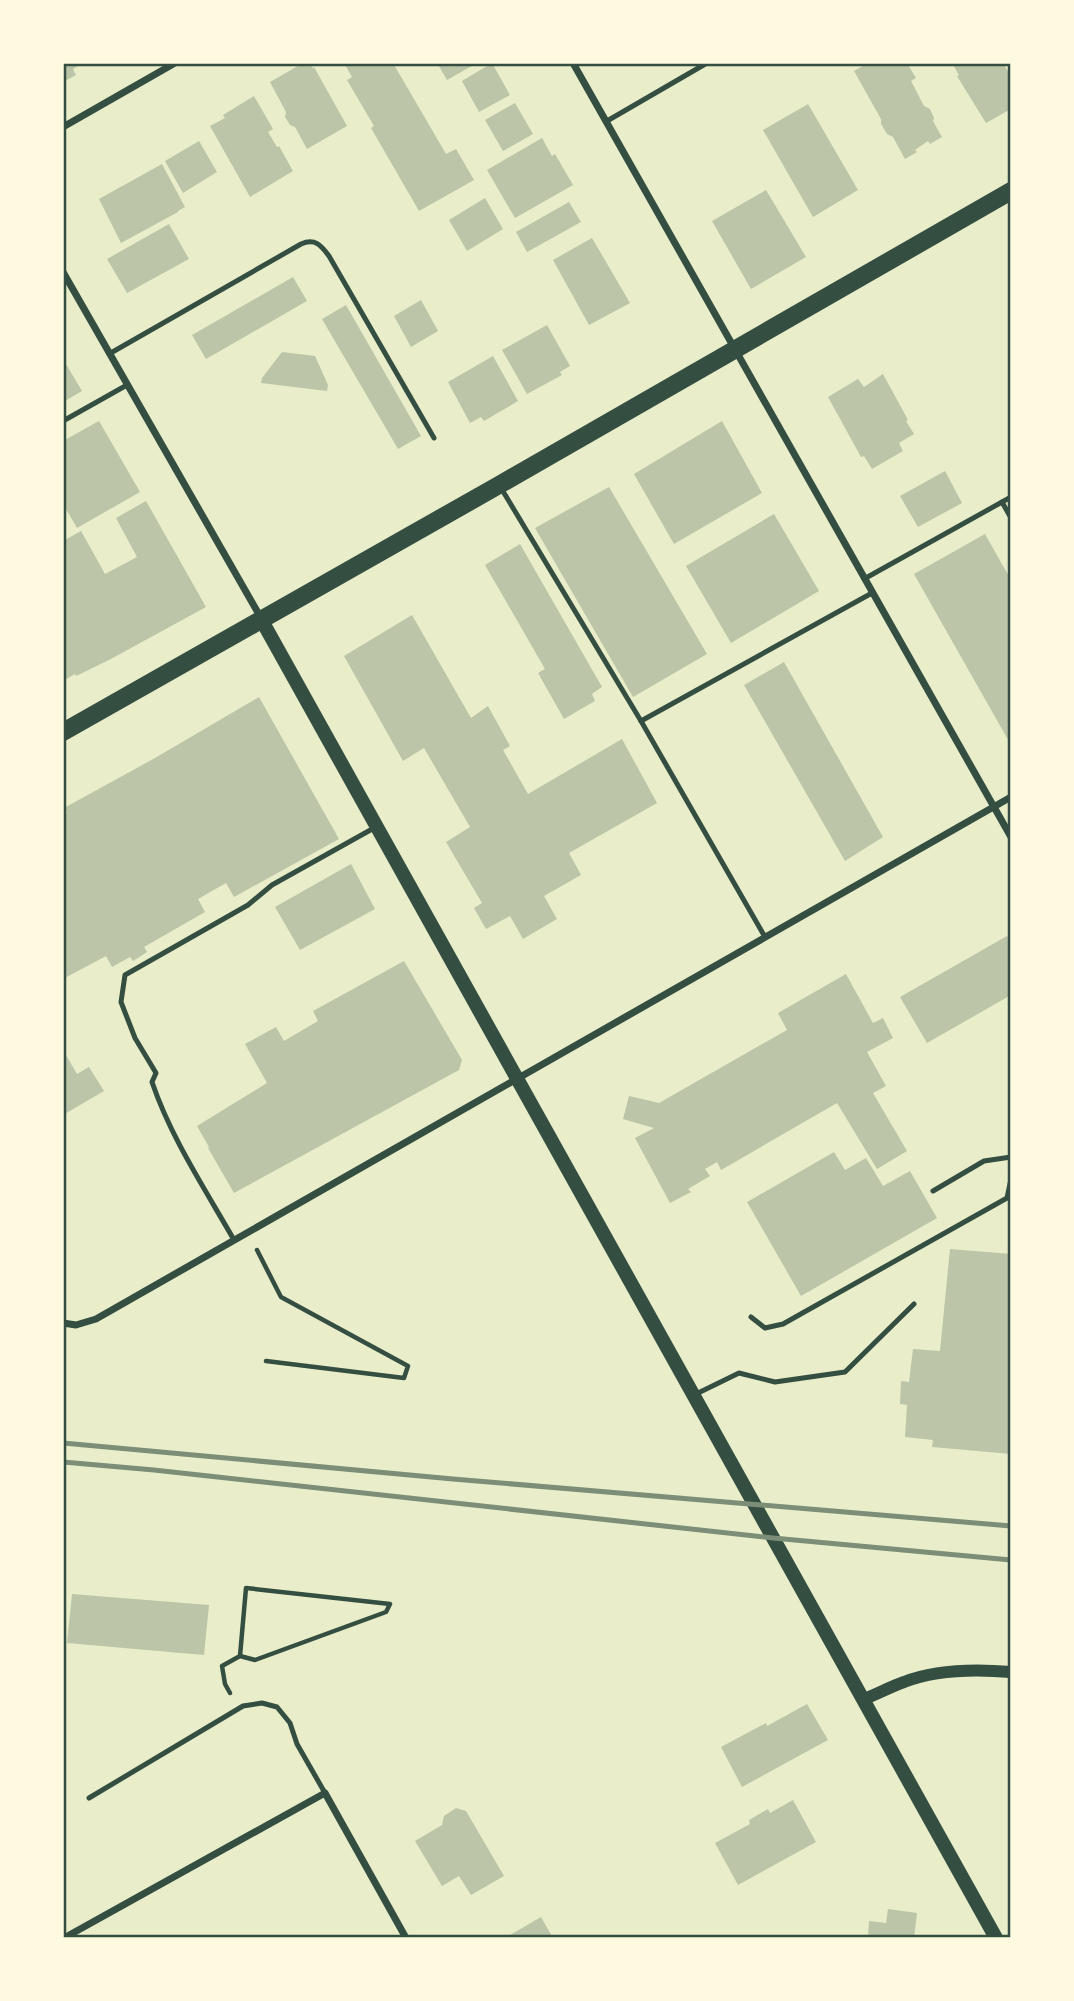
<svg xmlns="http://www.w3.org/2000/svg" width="1074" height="2001" viewBox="0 0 1074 2001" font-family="'Exo 2',sans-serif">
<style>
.building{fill:#bcc5a7}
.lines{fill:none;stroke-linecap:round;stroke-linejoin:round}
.path{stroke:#344e41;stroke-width:4.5}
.service{stroke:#344e41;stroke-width:5}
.minor{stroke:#344e41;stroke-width:7}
.tertiary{stroke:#344e41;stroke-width:12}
.secondary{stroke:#344e41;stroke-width:14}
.primary{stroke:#344e41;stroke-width:18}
.rail{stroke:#7c8e77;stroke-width:5}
.neatline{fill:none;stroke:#344e41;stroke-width:2.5}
</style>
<rect width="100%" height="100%" fill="#e9edc9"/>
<!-- building -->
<g class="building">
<polygon points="63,63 83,63 73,69 76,75 63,82"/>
<polygon points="303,63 311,63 313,69 314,67 347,126 307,149 295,127 290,125 285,117 286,112 270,82"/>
<polygon points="344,63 393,63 446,154 456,149 474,180 419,211 371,128 374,126 347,80 352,77"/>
<polygon points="437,63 477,63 447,80"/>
<polygon points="492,63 510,95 479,112 462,81"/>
<polygon points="868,63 907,63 916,78 911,81 924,106 930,109 934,118 933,121 942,137 930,144 928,141 915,150 917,152 905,159 893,137 887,134 881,124 881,119 854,71"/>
<polygon points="952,63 1003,63 1011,77 1011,109 986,123 957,76 959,75"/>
<polygon points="254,96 273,129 268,132 277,147 279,146 293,171 250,197 210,126 225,118 223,115"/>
<polygon points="515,103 533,134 503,151 485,120"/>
<polygon points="808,104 858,190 813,217 763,130"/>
<polygon points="542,138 552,156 555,154 573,185 515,218 487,170"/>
<polygon points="199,141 217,172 183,193 165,161"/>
<polygon points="162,164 185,207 178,211 178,212 121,243 99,199"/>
<polygon points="766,190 806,257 751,289 712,221"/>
<polygon points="485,198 503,229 467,251 449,220"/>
<polygon points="569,202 581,222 527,252 516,232"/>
<polygon points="169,224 189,259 127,293 107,259"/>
<polygon points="592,238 630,303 589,325 553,260"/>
<polygon points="293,277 307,301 206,359 192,335"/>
<polygon points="421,300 438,331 411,347 394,316"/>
<polygon points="346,305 421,436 398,449 322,319"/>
<polygon points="547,325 570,366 560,372 562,375 527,394 502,350"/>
<polygon points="282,352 315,356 328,385 327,391 261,383 262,378"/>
<polygon points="493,356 518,401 484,421 481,417 470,423 448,382"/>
<polygon points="63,359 82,391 63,402"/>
<polygon points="883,374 908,420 906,421 914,434 899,443 903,451 872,469 864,456 861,457 828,397 858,379 864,387"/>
<polygon points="99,421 140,492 77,528 63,504 63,441"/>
<polygon points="722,421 762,493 674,544 634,474"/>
<polygon points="945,471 962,503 918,527 900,496"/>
<polygon points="609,487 707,654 633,697 535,528"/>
<polygon points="146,501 206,607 109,660 76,676 75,674 63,681 63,541 81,531 105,574 137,557 116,518"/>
<polygon points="774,514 819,591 731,643 686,566"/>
<polygon points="985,534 1011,580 1011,745 914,574"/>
<polygon points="520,544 602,687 592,694 595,701 564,719 538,673 545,669 485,565"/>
<polygon points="412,615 471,718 488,706 510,746 503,750 528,794 622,739 657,803 569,853 581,875 544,896 557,919 523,939 510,916 486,929 474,908 482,903 446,842 470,827 424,748 403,761 344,656"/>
<polygon points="784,662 883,837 845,861 744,685"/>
<polygon points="259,697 339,839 234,897 226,883 198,899 205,912 144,947 147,952 133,961 130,957 112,967 106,956 63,979 63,816 67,813 64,808 155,758"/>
<polygon points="351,864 375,909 300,950 275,907"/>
<polygon points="1007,936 1011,944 1011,995 927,1043 900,997"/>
<polygon points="404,961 462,1060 459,1070 234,1193 208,1148 209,1147 197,1126 267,1083 245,1044 276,1027 284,1041 318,1021 313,1011"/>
<polygon points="846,974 873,1023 883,1018 893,1038 867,1052 886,1086 873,1093 907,1151 877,1169 837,1103 721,1170 717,1162 705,1169 710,1176 688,1189 691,1192 670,1203 635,1138 654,1128 623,1119 629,1096 659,1103 787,1030 778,1013"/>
<polygon points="63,1050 77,1074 89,1067 104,1091 63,1115"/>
<polygon points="834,1152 845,1170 866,1158 883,1186 910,1171 937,1218 801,1296 747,1202"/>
<polygon points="950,1249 1011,1254 1011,1454 932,1447 933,1440 905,1437 907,1405 900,1404 901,1381 909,1382 913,1349 940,1351"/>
<polygon points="72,1594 209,1605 204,1655 67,1643"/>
<polygon points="807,1704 828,1740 742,1787 721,1747 766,1723 767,1726"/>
<polygon points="793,1800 816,1842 738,1885 715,1843 750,1824 749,1820 768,1809 770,1813"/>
<polygon points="456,1808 466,1811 504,1876 471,1895 459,1876 442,1886 415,1841 442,1825 444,1816"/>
<polygon points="888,1909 917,1913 914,1938 868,1938 869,1921 886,1923"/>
<polygon points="541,1917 553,1938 505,1938"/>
</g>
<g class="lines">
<!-- path -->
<g class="path">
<polyline points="257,1250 281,1297 408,1366 404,1378 266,1361"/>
<polyline points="230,1693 225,1684 222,1666 240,1656 255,1660 386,1612 390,1604 246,1588 240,1656"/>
</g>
<!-- service -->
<g class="service">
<polyline points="607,121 707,63"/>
<path d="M 109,354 L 301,244 C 315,238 321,245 329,256 L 434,438"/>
<polyline points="63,421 127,385"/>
<polyline points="501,488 641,721 765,937"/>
<polyline points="1002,502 1011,518"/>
<polyline points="864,579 1011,497"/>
<polyline points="641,721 872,593"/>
<polyline points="933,1191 984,1161 1011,1157"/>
<path d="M 234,1240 C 205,1189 171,1138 152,1082 L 156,1073 L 135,1038 L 121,1002 L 125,975 L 248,905 L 272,885 L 374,828"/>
<polyline points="751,1317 765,1328 783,1324 1007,1198 1011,1179"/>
<polyline points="694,1395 739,1373 775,1382 845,1372 914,1304"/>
<polyline points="89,1798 243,1706 262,1703 277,1707 290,1723 297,1744 325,1793"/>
</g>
<!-- minor -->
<g class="minor">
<polyline points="573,63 1011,837"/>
<polyline points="63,127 175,63"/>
<polyline points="63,272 261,618"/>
<polyline points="63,1323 76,1325 96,1319 1011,797"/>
<polyline points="64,1938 325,1793 406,1938"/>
</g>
<!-- tertiary -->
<path class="tertiary" d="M 864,1699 C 877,1694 890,1687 904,1682 C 937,1669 976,1669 1011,1672"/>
<!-- secondary -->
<polyline class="secondary" points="261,619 996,1938"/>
<!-- primary -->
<polyline class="primary" points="63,732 499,485 1011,191"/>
<!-- rail -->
<g class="rail">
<polyline points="63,1443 453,1479 1011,1526"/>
<polyline points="63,1462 154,1470 773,1538 1011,1560"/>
</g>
</g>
<!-- border -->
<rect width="1074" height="2001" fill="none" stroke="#fefae0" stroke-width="130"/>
<rect x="65" y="65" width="944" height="1871" class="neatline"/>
</svg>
